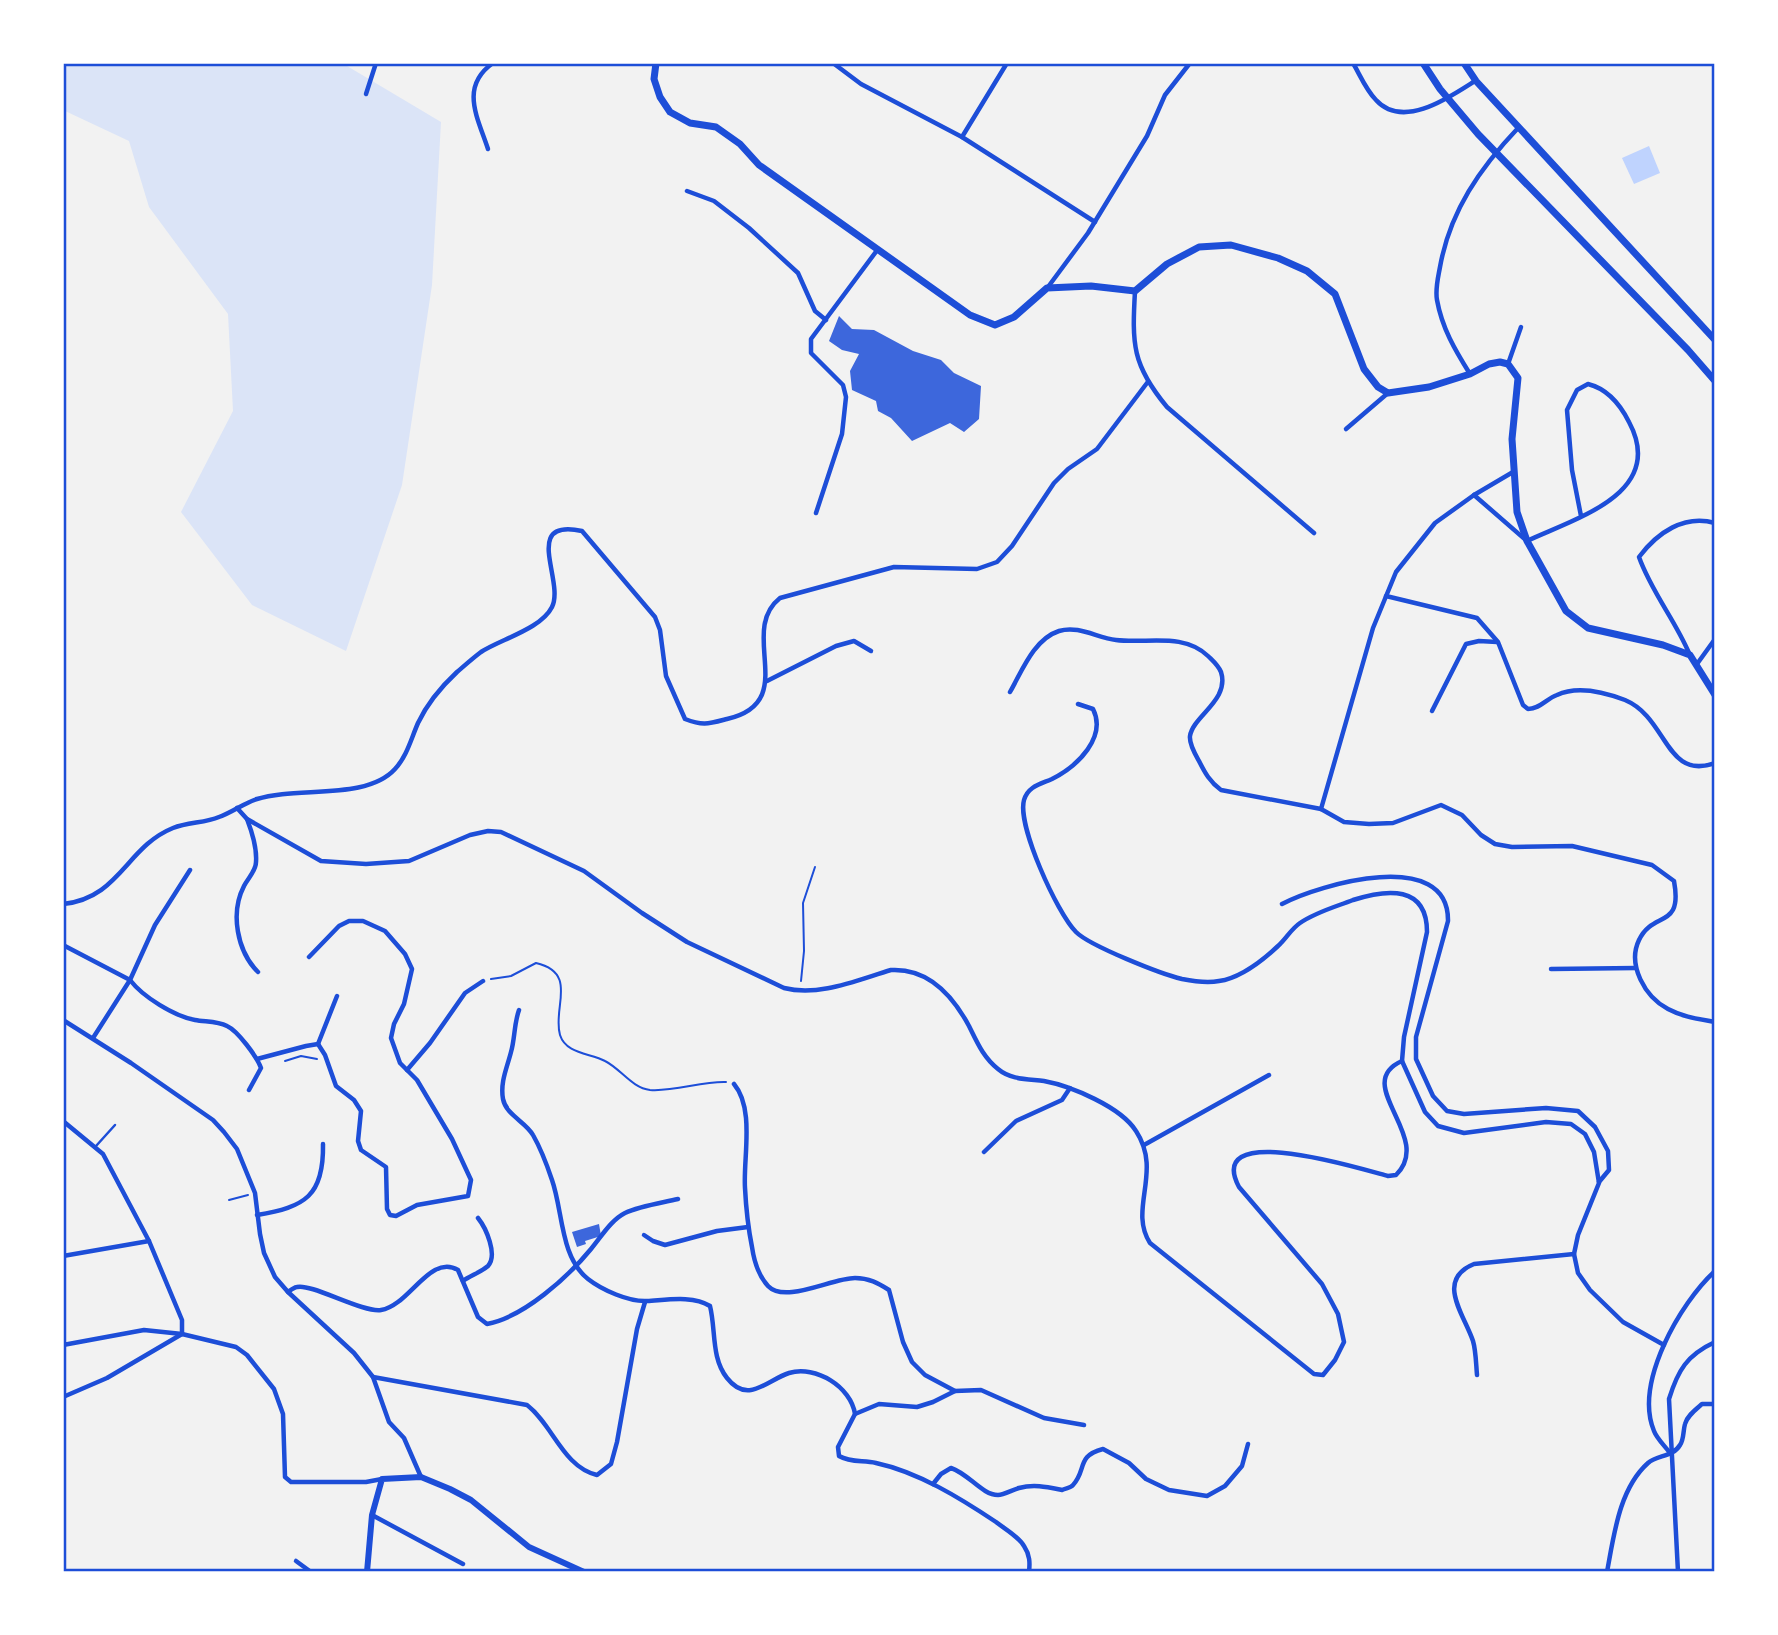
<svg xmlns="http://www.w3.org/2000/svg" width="1778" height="1635" viewBox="0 0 1778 1635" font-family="'Varela Round',sans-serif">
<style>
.green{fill:#dbe4f7}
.water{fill:#bfd3fe}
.building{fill:#3d67dc}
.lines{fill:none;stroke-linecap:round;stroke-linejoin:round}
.path{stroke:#1d4ed8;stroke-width:2}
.service{stroke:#1d4ed8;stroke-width:2.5}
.minor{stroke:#1d4ed8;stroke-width:4.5}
.tertiary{stroke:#1d4ed8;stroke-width:6}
.secondary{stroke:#1d4ed8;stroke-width:7}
.primary{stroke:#1d4ed8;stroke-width:7}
.neatline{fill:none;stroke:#1d4ed8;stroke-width:2.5}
</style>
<rect width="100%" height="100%" fill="#f2f2f2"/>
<!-- green -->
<polygon class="green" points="63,63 342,63 441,122 432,285 402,485 346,651 252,605 181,512 233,411 228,314 149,207 129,141 63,110"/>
<!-- water -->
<polygon class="water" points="1649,146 1660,173 1634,184 1622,158"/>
<!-- building -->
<g class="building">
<polygon points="839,316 852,329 874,330 913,351 941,360 954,373 981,386 979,419 964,432 950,423 912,441 891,418 878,411 876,401 852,390 850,371 859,354 842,350 829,341"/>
<polygon points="599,1224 601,1236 585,1241 586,1244 577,1247 572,1232"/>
</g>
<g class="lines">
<!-- path -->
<g class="path">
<path d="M 491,979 L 511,976 L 536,963 C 579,973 552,1008 560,1035 C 566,1054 590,1053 605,1061 C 621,1069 632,1088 650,1090 C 674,1092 702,1081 726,1082"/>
<polyline points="801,981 804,951 803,903 815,867"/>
<polyline points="285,1061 301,1056 317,1059"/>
<polyline points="229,1200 248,1195"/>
</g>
<!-- service -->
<polyline class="service" points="96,1146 115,1125"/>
<!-- minor -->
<g class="minor">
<polyline points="833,63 861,84 962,137 1095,222"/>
<path d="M 1353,63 C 1360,75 1366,90 1376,100 C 1403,130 1450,97 1475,81"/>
<polyline points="366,94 376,63"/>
<polyline points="962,137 1007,63"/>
<path d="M 488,149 C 478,118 459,87 493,63"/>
<polyline points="687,191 714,201 749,228 798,273 815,311 826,320"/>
<polyline points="1048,287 1088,233 1147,136 1165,95 1190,63"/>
<path d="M 1135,291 C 1132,344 1132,365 1167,407 L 1314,533"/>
<polyline points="1508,364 1521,327"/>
<path d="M 1470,374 C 1455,350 1442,328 1437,300 C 1435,289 1438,278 1440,267 C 1450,211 1480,168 1519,127"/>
<polyline points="1346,429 1388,393"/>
<path d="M 1474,495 L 1527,541 C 1576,518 1667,493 1629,422 C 1620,404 1608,389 1588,384 L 1577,390 L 1567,410 L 1572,470 L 1581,516"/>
<polyline points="816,513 842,434 846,397 843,385 811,353 811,339 878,249"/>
<path d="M 1386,596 L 1477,618 L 1498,642 L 1523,705 L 1528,709 C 1540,709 1546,699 1557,695 C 1578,685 1604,692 1625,700 C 1668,718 1665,781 1715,763"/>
<path d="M 1689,653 C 1675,620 1651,591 1639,557 C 1657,533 1684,514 1715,523"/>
<polyline points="1697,664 1715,639"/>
<polyline points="767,681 836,646 854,641 871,651"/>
<path d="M 1010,692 C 1022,671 1034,639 1059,631 C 1079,625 1097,638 1116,640 C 1147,644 1183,632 1208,656 C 1213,661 1218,665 1221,672 C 1230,700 1193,716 1190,736 C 1189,744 1195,754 1199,761 C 1205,773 1210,782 1221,790 L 1321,809 L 1344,822 L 1369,824 L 1393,823 L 1441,805 L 1462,815 L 1481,835 L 1495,844 L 1512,847 L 1572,846 L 1652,865 L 1674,881 C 1683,930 1653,910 1639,940 C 1627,965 1645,997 1668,1009 C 1683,1017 1699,1019 1715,1022"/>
<path d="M 1078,704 L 1093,709 C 1107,737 1078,766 1052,779 C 1041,784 1028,786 1024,800 C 1017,825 1057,913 1076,932 C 1090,946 1161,974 1182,979 C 1192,981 1209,983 1219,981 C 1240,978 1263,960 1278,946 C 1286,939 1291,929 1300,923 C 1316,912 1335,907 1353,900 C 1387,889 1427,885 1427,932 L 1404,1037 L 1402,1061 L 1425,1112 L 1438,1126 L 1464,1133 L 1546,1122 L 1571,1124 L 1585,1134 L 1594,1152 L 1599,1183 L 1578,1235 L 1574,1254 L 1578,1273 L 1590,1290 L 1623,1322 L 1664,1345"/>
<polyline points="1432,711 1466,644 1479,641 1497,642"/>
<path d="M 237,808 L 247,819 L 321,861 L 366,864 L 409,861 L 470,835 L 488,831 L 501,832 L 584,871 L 642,913 L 687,942 L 784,988 C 819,997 857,980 891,970 C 928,968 953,996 969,1026 C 977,1042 983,1057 998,1069 C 1011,1080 1028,1079 1044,1081 C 1071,1086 1121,1107 1136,1131 C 1163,1172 1128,1209 1150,1243 L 1314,1374 L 1323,1375 L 1335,1360 L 1344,1342 L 1338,1314 L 1322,1284 L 1239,1187 C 1203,1119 1365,1170 1388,1176 L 1396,1175 C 1435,1137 1350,1084 1402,1061"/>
<polyline points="1321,809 1373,628 1396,572 1435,523 1474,495 1513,472"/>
<path d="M 247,819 C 252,832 257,849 256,862 C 256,871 248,878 244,886 C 230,913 237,951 258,972"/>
<path d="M 63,904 C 120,898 126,847 173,828 C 188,822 205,823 219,817 C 233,812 244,803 257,799 C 297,786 366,801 395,769 C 407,756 411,739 418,723 C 427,704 442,686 457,672 C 464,666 473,658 481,652 C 501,639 541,629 552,607 C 565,581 521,518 582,531 L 655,617 L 660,630 L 666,676 L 685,719 C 703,726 708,724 727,719 C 801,702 737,632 780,598 L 894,567 L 977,569 L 997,562 L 1012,546 L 1054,483 L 1068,469 L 1097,449 L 1147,383"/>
<path d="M 1282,904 C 1320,884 1449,847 1448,921 L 1416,1037 L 1416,1059 L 1433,1096 L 1447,1111 L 1464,1114 L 1546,1108 L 1578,1111 L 1595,1127 L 1608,1151 L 1609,1170 L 1599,1182"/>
<path d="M 63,945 L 130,980 C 143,997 174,1016 195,1020 C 205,1022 217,1021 227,1026 C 238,1031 257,1057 261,1068 L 249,1090"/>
<polyline points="309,957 339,926 349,921 363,921 385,931 405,954 412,969 404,1004 394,1024 391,1038 400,1063 417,1080 452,1139 471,1180 468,1196 417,1205 396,1216 390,1215 387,1209 386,1167 361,1150 358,1141 361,1111 354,1100 336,1086 325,1055 318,1044"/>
<polyline points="1551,969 1636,968"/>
<path d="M 519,1010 C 514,1024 515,1038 511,1052 C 507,1068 500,1082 503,1099 C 506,1115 526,1122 533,1135 C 541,1149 547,1165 552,1180 C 563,1211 560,1257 588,1279 C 602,1290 629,1302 647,1301 C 666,1300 693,1295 710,1306 C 716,1330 711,1358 727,1378 C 748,1405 767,1380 789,1373 C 816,1365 851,1387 855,1414 L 838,1447 L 839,1456 C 851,1463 863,1460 876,1463 C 918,1472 960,1498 996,1522 C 1005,1529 1018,1536 1024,1546 C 1030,1555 1030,1563 1029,1572"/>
<polyline points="63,1020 131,1063 213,1120 224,1132 237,1149 255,1193 260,1234 264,1253 275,1277 288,1292 354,1353 373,1377 389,1422 404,1438 421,1477"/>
<polyline points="93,1038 130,980 155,925 190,870"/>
<polyline points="318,1044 337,996"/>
<polyline points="257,1059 306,1046 318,1044"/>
<polyline points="407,1070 430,1043 465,993 483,981"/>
<path d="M 734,1084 C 755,1109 743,1158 745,1188 C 746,1208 748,1227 752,1247 C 754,1261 758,1275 768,1286 C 785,1304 832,1278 855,1278 C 869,1278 878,1283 889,1290 L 903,1342 L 912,1362 L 925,1375 L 955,1391 L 981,1390 L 1044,1418 L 1084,1425"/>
<polyline points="63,1121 103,1154 149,1241 182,1320 182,1334"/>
<polyline points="1144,1145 1269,1075"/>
<polyline points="984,1152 1016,1121 1062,1100 1070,1088"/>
<path d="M 257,1215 C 305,1207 324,1196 323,1144"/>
<polyline points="644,1235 653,1241 665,1245 717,1231 748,1227"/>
<polyline points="63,1256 149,1241"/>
<path d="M 463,1281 C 470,1276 481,1272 488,1266 C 498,1255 486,1228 478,1218"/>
<path d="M 288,1292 C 289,1291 295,1287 297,1287 C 311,1283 363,1313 381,1310 C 409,1306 430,1253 458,1270 L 478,1317 L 487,1324 C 524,1317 568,1277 591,1249 C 601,1237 611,1220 625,1213 C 640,1206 661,1203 678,1199"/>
<polyline points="63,1345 144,1330 182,1334 236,1347 247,1355 274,1389 283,1414 285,1477 291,1482 366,1482 382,1479"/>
<path d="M 1477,1375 C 1476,1364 1476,1351 1473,1341 C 1464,1314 1435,1280 1474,1264 L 1574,1254"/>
<path d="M 373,1377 L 527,1405 C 553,1425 563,1467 597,1475 L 611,1464 L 617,1442 L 637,1329 L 645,1302"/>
<polyline points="63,1397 107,1378 182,1334"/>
<polyline points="855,1414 879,1404 917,1407 933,1402 955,1391"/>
<path d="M 1670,1453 C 1665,1446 1657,1439 1654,1431 C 1634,1383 1680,1303 1715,1271"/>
<path d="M 933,1484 L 941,1474 L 951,1468 C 969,1474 982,1495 998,1495 C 1004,1495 1012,1490 1019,1488 C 1034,1484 1047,1487 1062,1490 C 1066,1488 1071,1488 1073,1485 C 1087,1470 1076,1456 1103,1449 L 1129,1463 L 1146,1479 L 1169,1490 L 1207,1496 L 1225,1486 L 1242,1466 L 1248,1444"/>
<polyline points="372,1515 463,1564"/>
<polyline points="296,1561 311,1572"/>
<path d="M 1607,1572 C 1614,1535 1619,1489 1648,1463 C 1657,1455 1673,1457 1680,1445 C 1684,1440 1683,1431 1685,1424 C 1687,1416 1695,1410 1702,1404 L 1715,1404"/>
<path d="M 1678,1572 L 1669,1399 C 1678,1370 1687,1355 1715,1342"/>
</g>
<!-- tertiary -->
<polyline class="tertiary" points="367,1572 372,1515 382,1479 421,1477 450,1489 471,1500 529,1547 584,1572"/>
<!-- secondary -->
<polyline class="secondary" points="656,63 654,79 660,97 670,112 690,123 716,127 740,144 759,165 970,315 995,325 1014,317 1047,288 1091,286 1135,291 1167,264 1199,247 1231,245 1278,258 1307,271 1335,294 1364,369 1378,387 1388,393 1429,387 1470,374 1489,364 1500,362 1508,364 1518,378 1512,439 1517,512 1527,541 1566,611 1588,628 1663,645 1690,655 1715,695"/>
<!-- primary -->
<g class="primary">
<polyline points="1423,63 1440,89 1478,134 1688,350 1715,381"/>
<polyline points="1464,63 1476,81 1715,340"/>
</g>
</g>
<!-- border -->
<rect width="1778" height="1635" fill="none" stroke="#ffffff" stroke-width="130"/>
<rect x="65" y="65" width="1648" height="1505" class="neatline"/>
</svg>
